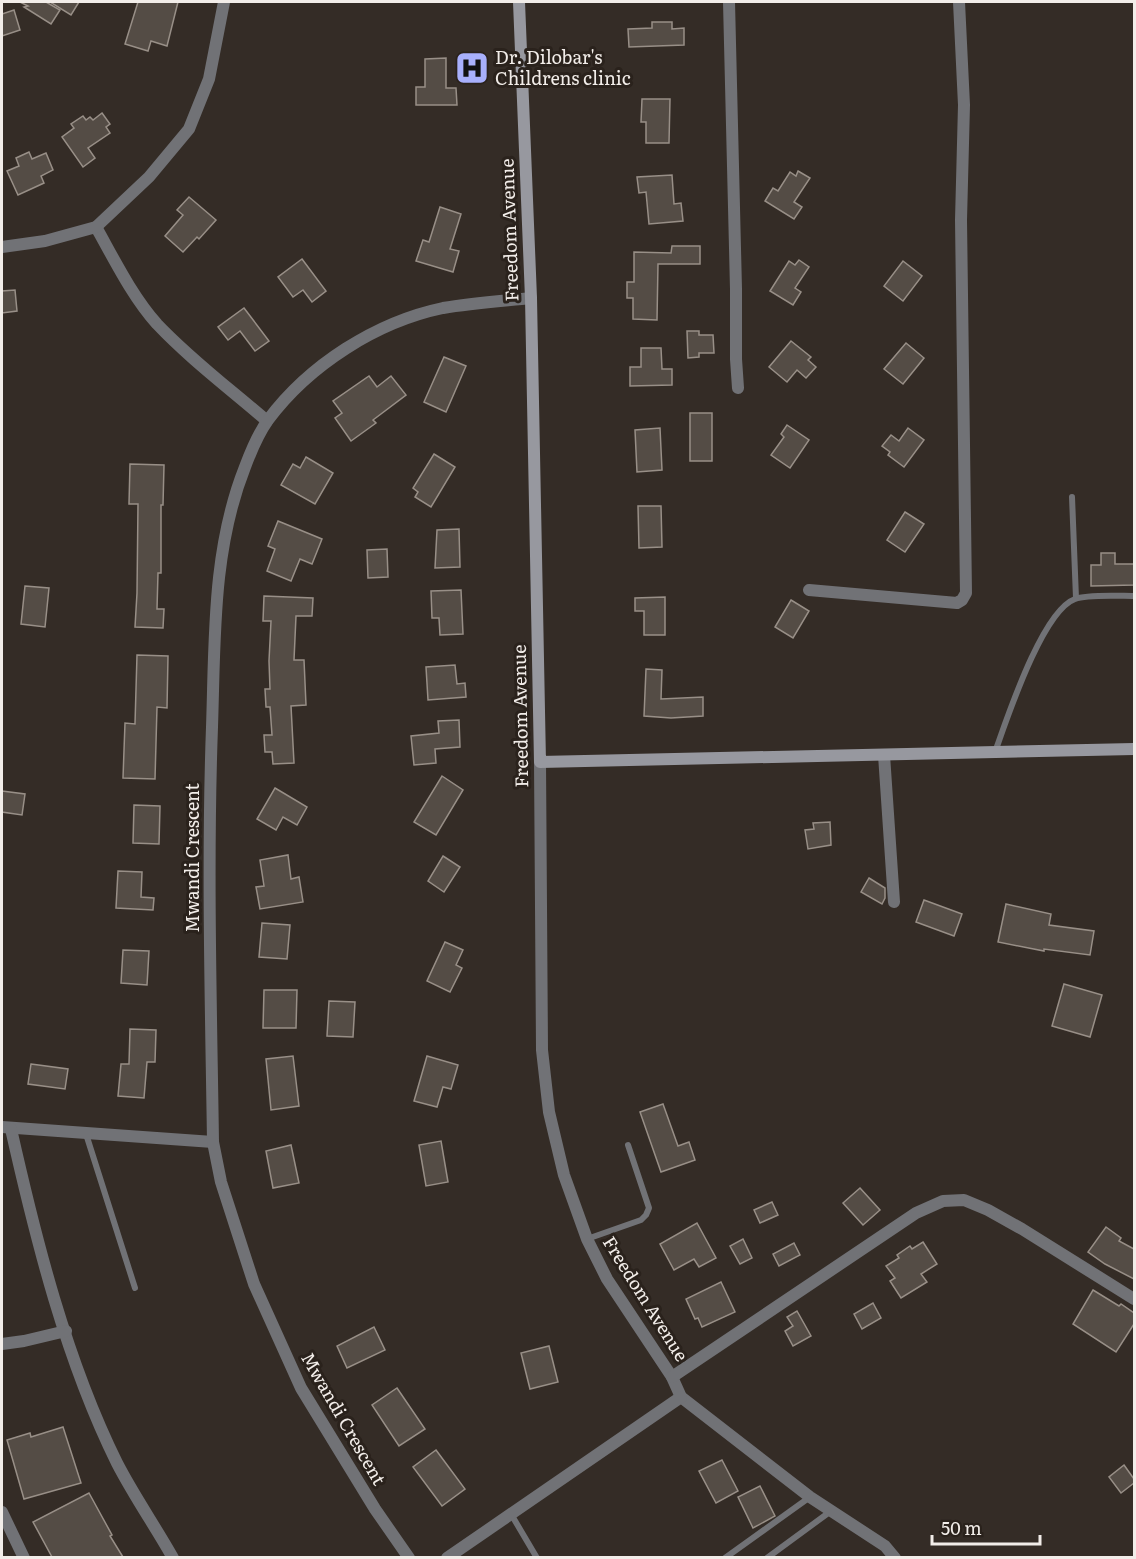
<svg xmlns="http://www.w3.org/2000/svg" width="1136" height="1559" viewBox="0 0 1136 1559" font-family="Literata,serif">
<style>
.building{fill:#544c45;stroke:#988f87;stroke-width:1.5}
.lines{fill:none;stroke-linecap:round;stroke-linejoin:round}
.service{stroke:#717276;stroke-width:6}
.minor{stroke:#717276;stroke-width:12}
.secondary{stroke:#97989f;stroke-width:12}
.labels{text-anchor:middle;stroke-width:6;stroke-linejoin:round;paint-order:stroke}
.poi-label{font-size:18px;fill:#f2ede9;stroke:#2a221c;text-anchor:start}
.street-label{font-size:18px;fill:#f2ede9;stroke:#2a221c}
</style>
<rect width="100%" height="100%" fill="#342c26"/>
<!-- building -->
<g class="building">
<polygon points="20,2 46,2 60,10 51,24 24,7 28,6"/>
<polygon points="50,2 79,2 71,15"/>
<polygon points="138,2 178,2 167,46 151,41 148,51 125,44"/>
<polygon points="14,10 20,30 2,36 2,14"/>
<polygon points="652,22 672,22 672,29 684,28 684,45 629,47 628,29 652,28"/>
<polygon points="446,58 446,88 456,88 457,105 416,105 416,87 425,87 425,59"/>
<polygon points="642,99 670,99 669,143 646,143 646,122 641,122"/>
<polygon points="102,113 110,124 106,127 110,133 88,148 95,158 83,167 62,137 74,128 71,124 83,116 86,120 90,117 93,120"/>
<polygon points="29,152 32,159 46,153 53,170 41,176 44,183 18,195 7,171 19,166 16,158"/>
<polygon points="798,171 810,178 794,202 802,207 794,219 765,201 773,188 778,191 790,172 796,176"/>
<polygon points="672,175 674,204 681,203 683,221 649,224 646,192 639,193 637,177"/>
<polygon points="189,197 216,220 199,239 197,237 183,252 165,236 183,215 177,210"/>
<polygon points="440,207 461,214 450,249 459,251 453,272 416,261 423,240 429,242"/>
<polygon points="672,246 700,246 700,264 658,264 657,320 633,319 633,298 627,298 627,282 634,282 634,252 671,253"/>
<polygon points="302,259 326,291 312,302 303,290 293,297 278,277"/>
<polygon points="799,260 809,267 795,288 801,292 793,305 770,291 789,261 795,265"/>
<polygon points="903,261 922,276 903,301 884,286"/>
<polygon points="15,290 17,311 2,313 2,291"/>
<polygon points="244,308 269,341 255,351 240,331 228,340 218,327"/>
<polygon points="687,331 699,331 699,335 713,335 714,353 699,353 699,357 688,358"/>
<polygon points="791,341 811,357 808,360 816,367 806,378 797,370 787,382 769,367"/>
<polygon points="906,343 924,358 903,384 884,369"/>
<polygon points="641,348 661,348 662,369 672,369 672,385 630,386 630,367 641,367"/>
<polygon points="444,357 466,366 446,412 424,402"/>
<polygon points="369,376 377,387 391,376 406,395 373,420 376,423 351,441 335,418 342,413 333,401"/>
<rect x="690" y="413" width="22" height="48"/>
<polygon points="787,425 809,440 790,468 771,455 784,437 781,434"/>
<polygon points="660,428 662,470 637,472 635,430"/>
<polygon points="908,428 924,440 904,467 888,455 890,452 882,446 891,435 899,441"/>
<polygon points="434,454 455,467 431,507 415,497 418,492 413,488"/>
<polygon points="306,457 333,473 315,504 281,485 293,464 300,468"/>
<polygon points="130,464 164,465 163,505 161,505 161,573 158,573 157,609 164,609 163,628 135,627 137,593 138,504 129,504"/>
<polygon points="638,506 661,506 662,547 639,548"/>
<polygon points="905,512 924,524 905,552 887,540"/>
<polygon points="278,521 322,539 312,564 300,559 291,581 267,571 275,549 268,546"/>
<polygon points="459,529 460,567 435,568 437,530"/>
<polygon points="387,549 388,577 368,578 367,550"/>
<polygon points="1101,553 1115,553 1115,564 1134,564 1134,585 1091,586 1091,565 1101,565"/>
<polygon points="25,586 49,588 45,627 21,624"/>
<polygon points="461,590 463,634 440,635 439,618 432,618 431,591"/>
<polygon points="264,596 313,598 312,616 296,616 294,660 304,660 306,705 291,706 294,763 273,764 272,752 265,752 264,735 272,735 270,707 266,707 265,689 270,689 269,661 271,621 263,621"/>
<polygon points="665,597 665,635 644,635 644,611 635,611 635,598"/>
<polygon points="791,600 809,611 793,638 775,627"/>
<polygon points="137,655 168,656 167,708 157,707 155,779 123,778 125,723 135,724"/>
<polygon points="455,665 457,684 465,683 466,697 428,700 426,667"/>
<polygon points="646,669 662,670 661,699 703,697 703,716 671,718 644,716"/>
<polygon points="459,720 460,747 435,749 436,763 414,765 411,736 439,733 438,721"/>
<polygon points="442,776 463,790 436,835 414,822"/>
<polygon points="275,788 307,807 297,825 283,817 276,830 257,819"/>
<polygon points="2,791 25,794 22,815 2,812"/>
<polygon points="134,805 160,806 159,844 133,843"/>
<polygon points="830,822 831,845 808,849 805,830 814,829 813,823"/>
<polygon points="288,855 291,879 299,877 303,902 260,909 256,887 264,886 260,860"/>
<polygon points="443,856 460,867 444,892 428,881"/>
<polygon points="118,871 142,872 141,897 154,898 153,910 116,908"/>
<polygon points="869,878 885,888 885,898 882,904 861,892"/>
<polygon points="924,900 962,914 954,936 916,922"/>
<polygon points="1006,904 1051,914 1049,925 1094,931 1090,955 1044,949 1044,951 998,942"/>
<polygon points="262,923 290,925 287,959 259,957"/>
<polygon points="445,942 463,950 456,965 462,968 450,992 427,981"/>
<polygon points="123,950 149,951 147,985 121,983"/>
<polygon points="1064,984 1102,995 1090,1037 1052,1026"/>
<polygon points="264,990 297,990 296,1028 263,1028"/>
<polygon points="329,1001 355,1002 353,1037 327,1036"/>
<polygon points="130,1029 156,1030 155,1062 147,1062 144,1098 118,1096 121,1064 129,1064"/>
<polygon points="293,1056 299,1106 271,1110 266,1059"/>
<polygon points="427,1056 458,1065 451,1089 443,1087 437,1107 414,1101"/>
<polygon points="31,1064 68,1069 65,1089 28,1084"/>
<polygon points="663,1104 678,1146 689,1142 695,1160 661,1172 640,1112"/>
<polygon points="441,1141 448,1182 426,1186 419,1145"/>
<polygon points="291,1145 299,1183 273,1188 266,1151"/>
<polygon points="860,1188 880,1210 863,1225 843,1203"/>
<polygon points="772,1202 778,1215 760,1223 754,1210"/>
<polygon points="697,1223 716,1258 699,1267 694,1259 674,1270 660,1244"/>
<polygon points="1106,1227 1121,1238 1119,1241 1134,1249 1134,1279 1105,1264 1088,1252"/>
<polygon points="743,1239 752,1258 740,1264 730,1246"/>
<polygon points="923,1242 937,1264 921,1274 927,1282 901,1298 890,1281 895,1278 886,1266 899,1258 897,1255 910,1246 912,1249"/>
<polygon points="794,1243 800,1255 779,1266 773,1254"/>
<polygon points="721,1282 735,1312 702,1327 698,1318 695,1319 686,1299"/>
<polygon points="1093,1290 1119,1306 1121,1304 1134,1313 1134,1324 1116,1352 1073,1324"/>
<polygon points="873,1303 881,1318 862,1329 854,1314"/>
<polygon points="797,1311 811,1336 793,1346 785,1331 793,1326 787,1317"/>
<polygon points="374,1327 385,1350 347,1368 337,1346"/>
<polygon points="549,1346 558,1382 530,1389 521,1353"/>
<polygon points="397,1388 425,1429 399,1446 372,1405"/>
<polygon points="63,1427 81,1483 24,1499 7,1440 30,1433 31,1437"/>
<polygon points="436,1450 465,1489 442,1506 413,1467"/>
<polygon points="722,1460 738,1491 716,1503 699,1471"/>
<polygon points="1124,1465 1134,1479 1134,1483 1121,1493 1109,1477"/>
<polygon points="760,1486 775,1516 753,1528 738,1497"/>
<polygon points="89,1493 112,1535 110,1536 123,1557 52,1557 33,1522"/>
</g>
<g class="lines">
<!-- service -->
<g class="service">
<polyline points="1072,497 1076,598"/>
<path d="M 995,752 C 1007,719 1042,611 1075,599 C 1087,594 1120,596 1134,596"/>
<polyline points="86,1134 135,1288"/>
<polyline points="587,1239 641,1220 646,1215 649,1208 628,1145"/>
<polyline points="511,1514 537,1558"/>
<polyline points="725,1558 810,1497"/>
<polyline points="767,1558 831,1511"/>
</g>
<!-- minor -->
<g class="minor">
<polyline points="729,2 736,289 736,359 738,388"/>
<path d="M 96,227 C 114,259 132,296 157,324 C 190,359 230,389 267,421"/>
<polyline points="2,247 45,241 96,227 149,177 189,129 209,79 224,2"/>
<polyline points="809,590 957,603 962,600 966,593 961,220 964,105 959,2"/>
<polyline points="884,755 894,902"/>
<polyline points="540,762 542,1050 549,1112 564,1175 587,1239 607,1279 672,1377 681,1397 810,1497 885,1546 895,1558"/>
<polyline points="2,1127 213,1142"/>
<path d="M 11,1129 C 36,1240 66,1360 117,1463 C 134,1496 155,1526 173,1558"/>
<polyline points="2,1344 24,1341 66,1331"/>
<polyline points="672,1377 916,1213 943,1201 964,1200 988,1210 1022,1229 1134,1299"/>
<polyline points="2,1512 24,1558"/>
<path d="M 409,1558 L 375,1509 L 301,1388 L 254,1284 L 221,1182 L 213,1142 C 211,1004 207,865 212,727 C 215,640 212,550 245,467 C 251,451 258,434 268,420 C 309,365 376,322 443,308 C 472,303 502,301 531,298"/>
<polyline points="447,1558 681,1397"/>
</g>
<!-- secondary -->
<polyline class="secondary" points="519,2 531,298 540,762 1134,749"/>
</g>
<!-- icons -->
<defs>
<g id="hospital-square" transform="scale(1.725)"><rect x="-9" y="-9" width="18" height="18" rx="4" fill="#a8b0fc" stroke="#2a221c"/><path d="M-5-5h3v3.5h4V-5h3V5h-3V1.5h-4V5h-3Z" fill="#111"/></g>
</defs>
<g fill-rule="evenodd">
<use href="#hospital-square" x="472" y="68"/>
</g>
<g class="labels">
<!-- poi labels -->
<g class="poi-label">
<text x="495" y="64">Dr. Dilobar's<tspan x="495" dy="21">Childrens clinic</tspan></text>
</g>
<!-- street labels -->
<g class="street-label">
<text transform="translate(510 230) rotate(-92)" y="6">Freedom Avenue</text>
<text transform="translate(521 716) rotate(-91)" y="6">Freedom Avenue</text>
<text transform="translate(193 858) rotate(-90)" y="6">Mwandi Crescent</text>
<text transform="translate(645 1299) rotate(58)" y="6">Freedom Avenue</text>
<text transform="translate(343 1419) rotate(60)" y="6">Mwandi Crescent</text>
</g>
</g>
<!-- border -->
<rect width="1136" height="1559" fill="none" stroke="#f2ede9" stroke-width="6"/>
<!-- scale -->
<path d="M932 1535v9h108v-9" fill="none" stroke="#f2ede9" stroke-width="3"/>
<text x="941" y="1535" font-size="18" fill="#f2ede9" stroke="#2a221c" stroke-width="4.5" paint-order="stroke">50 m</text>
</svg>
